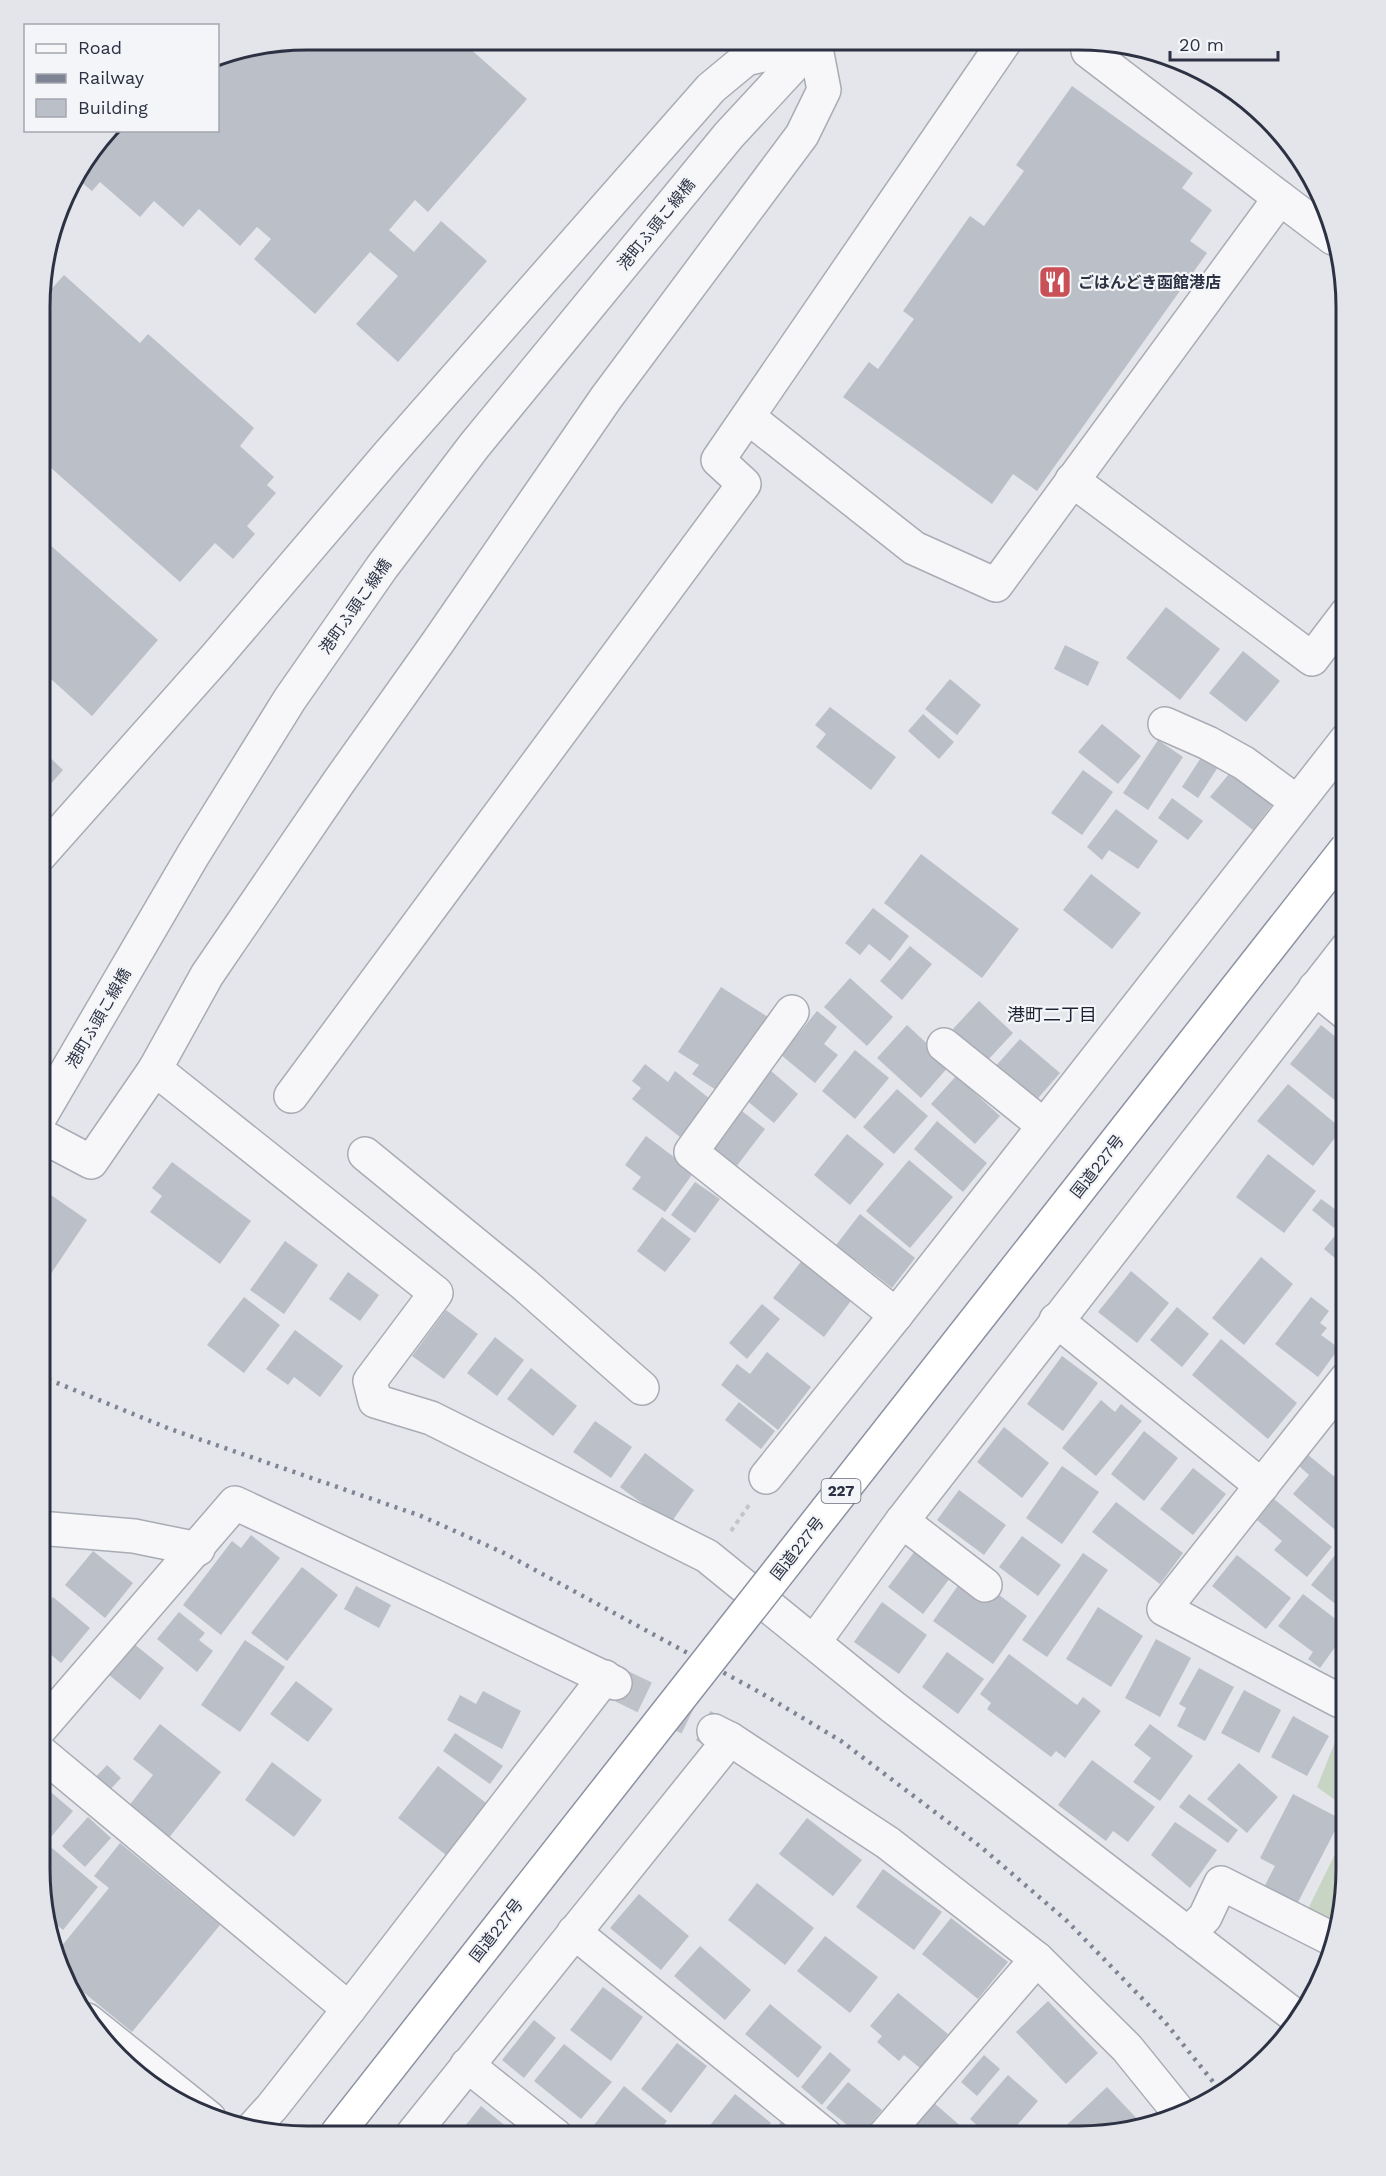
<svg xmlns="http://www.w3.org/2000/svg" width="1386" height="2176" viewBox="0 0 1386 2176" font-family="'Work Sans','Noto Sans JP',sans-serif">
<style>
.green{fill:#c8d5c5}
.building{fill:#bbbfc8}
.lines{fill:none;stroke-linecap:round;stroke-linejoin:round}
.minor-tunnel{stroke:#bfc2c9;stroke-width:33;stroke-dasharray:33 16;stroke-linecap:butt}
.minor-casing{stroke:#a9acb5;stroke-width:36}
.path{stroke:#c2c4ca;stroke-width:4;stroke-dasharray:4.5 4.5;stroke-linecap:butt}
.minor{stroke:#f7f7f9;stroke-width:33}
.rail{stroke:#7e8494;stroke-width:4.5;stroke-dasharray:3 6;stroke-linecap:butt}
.highway-bridge-casing{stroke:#8c92a1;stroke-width:36;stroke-linecap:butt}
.highway-bridge{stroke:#fff;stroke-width:33}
.labels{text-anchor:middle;stroke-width:4.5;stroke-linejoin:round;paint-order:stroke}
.shield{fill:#f4f5f8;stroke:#686c79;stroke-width:1.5}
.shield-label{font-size:15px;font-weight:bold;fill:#2c3243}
.street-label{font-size:16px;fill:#2c3243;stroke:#f4f5f8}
.poi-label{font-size:16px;font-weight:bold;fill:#2c3243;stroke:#f4f5f8;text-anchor:start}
.neighbourhood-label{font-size:18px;fill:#1e2334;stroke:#f4f5f8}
.rim{fill:none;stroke:#2c3243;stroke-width:3}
</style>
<rect width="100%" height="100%" fill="#e4e6eb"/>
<!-- green -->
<g class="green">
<polygon points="1346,1723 1346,1808 1317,1787 1339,1732"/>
<polygon points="1346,1832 1346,1887 1339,1925 1308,1909"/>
</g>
<!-- building -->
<g class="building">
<polygon points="307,39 459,39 527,99 428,212 415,200 389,230 414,252 441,221 487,261 398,362 356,324 398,276 370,252 315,314 254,259 271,239 257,227 240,246 199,209 183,227 154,201 140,217 100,182 92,191 75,177 111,130 218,130 218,57"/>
<polygon points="1072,86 1193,173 1182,188 1212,210 1190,241 1207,253 1037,491 1013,474 992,504 843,397 869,362 878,369 914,319 903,311 970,216 984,226 1024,171 1016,165"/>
<polygon points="64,275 140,343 148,334 254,428 240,446 274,477 267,485 276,493 247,526 255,534 233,559 215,543 180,582 41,459 41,301"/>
<polygon points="41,537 158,640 92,716 41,670"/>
<polygon points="1166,607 1220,649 1180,700 1126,658"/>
<polygon points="1065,645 1099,662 1088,686 1054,669"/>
<polygon points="1243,651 1280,681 1246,722 1209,693"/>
<polygon points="950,679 981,705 957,735 925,709"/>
<polygon points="830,707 896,757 871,790 816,747 826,734 815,725"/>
<polygon points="923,714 954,742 939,759 908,731"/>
<polygon points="1102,724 1141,756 1118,784 1078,752"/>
<polygon points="1158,740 1183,757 1148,810 1123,793"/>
<polygon points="41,749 63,770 41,795"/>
<polygon points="1204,753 1220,764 1198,798 1182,787"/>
<polygon points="1233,769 1274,802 1253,830 1210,797"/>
<polygon points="1083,770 1113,792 1082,835 1051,813"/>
<polygon points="1172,798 1203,821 1188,840 1158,818"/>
<polygon points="1116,809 1158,841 1138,869 1109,850 1102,860 1087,847"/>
<polygon points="921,854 1019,929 982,978 884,903"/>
<polygon points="1091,874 1141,913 1112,949 1063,910"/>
<polygon points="873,908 909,936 890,961 869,944 860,955 845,943"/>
<polygon points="910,946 932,964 902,1000 880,981"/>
<polygon points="850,978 893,1017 867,1046 824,1007"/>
<polygon points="721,987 768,1017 719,1092 692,1074 699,1065 678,1052"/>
<polygon points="979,1001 1013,1033 987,1061 953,1029"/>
<polygon points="817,1011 837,1027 824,1044 838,1055 815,1083 781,1055"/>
<polygon points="907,1025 950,1065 921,1098 877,1058"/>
<polygon points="1321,1025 1347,1046 1347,1110 1290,1064"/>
<polygon points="1020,1039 1060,1073 1033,1104 993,1069"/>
<polygon points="855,1050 889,1078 855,1119 822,1091"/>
<polygon points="645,1064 668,1082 675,1071 710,1099 680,1137 632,1099 641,1088 632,1081"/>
<polygon points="771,1071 798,1094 774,1123 746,1100"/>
<polygon points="956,1076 1000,1116 975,1144 931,1104"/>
<polygon points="1288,1084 1342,1129 1313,1166 1257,1121"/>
<polygon points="897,1089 928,1116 894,1154 863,1127"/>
<polygon points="738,1108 765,1129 733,1171 705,1149"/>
<polygon points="937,1121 987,1163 963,1192 914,1149"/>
<polygon points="847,1134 884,1164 850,1205 814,1175"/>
<polygon points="646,1136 694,1172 665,1212 632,1189 641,1177 625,1165"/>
<polygon points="1268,1154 1316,1191 1284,1233 1236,1197"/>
<polygon points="909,1160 953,1197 910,1248 866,1211"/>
<polygon points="172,1162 251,1221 220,1264 150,1212 162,1196 152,1188"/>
<polygon points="1347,1172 1347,1197 1335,1188"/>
<polygon points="695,1182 720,1199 695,1233 671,1215"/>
<polygon points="48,1193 87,1220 40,1290 40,1204"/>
<polygon points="1321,1199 1343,1215 1334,1228 1312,1210"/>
<polygon points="860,1214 915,1258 892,1288 856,1260 849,1268 830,1253"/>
<polygon points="662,1217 691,1239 665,1272 637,1251"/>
<polygon points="1347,1221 1347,1268 1324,1249"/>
<polygon points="285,1241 318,1265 284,1314 250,1290"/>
<polygon points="1261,1257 1293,1284 1244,1345 1212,1318"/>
<polygon points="803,1259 853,1298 824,1337 773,1298"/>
<polygon points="1131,1271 1169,1303 1137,1343 1098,1312"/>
<polygon points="348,1272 379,1295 360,1321 329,1299"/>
<polygon points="244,1297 280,1325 244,1373 207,1345"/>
<polygon points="1311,1297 1329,1311 1320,1323 1327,1328 1321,1335 1339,1348 1318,1377 1275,1344"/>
<polygon points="762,1304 780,1319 747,1359 729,1343"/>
<polygon points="1177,1307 1209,1334 1182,1367 1150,1340"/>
<polygon points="446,1310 478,1334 444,1379 412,1356"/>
<polygon points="295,1330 343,1366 320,1397 294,1377 288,1385 266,1369"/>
<polygon points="495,1337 524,1360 497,1396 467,1373"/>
<polygon points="1221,1339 1297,1403 1268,1439 1192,1375"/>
<polygon points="767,1352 811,1387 778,1430 721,1385 737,1364 750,1374"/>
<polygon points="1062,1356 1098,1383 1063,1431 1027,1404"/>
<polygon points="531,1368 577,1406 553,1436 507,1399"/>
<polygon points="1101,1400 1115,1412 1121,1404 1142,1421 1096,1476 1062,1448"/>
<polygon points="739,1402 775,1431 761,1449 725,1420"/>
<polygon points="595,1421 632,1447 611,1478 573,1452"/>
<polygon points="1004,1427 1049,1463 1022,1498 977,1462"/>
<polygon points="1144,1431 1178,1458 1144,1501 1111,1474"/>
<polygon points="645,1453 694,1490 670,1524 620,1487"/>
<polygon points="1307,1454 1347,1487 1347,1527 1340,1534 1293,1494 1309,1475 1298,1465"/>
<polygon points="1347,1457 1347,1475 1338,1467"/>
<polygon points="1062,1466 1099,1492 1062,1544 1026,1518"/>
<polygon points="1193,1468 1226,1494 1193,1535 1160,1509"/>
<polygon points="959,1490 1006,1525 984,1555 937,1520"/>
<polygon points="1274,1499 1332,1547 1307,1577 1274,1550 1282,1541 1257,1520"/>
<polygon points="1116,1502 1183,1553 1160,1584 1092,1532"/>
<polygon points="251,1535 280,1558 221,1635 183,1605 232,1541 241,1548"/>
<polygon points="1022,1536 1061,1565 1038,1596 999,1567"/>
<polygon points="918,1547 953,1574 923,1614 888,1587"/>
<polygon points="1339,1550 1347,1556 1347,1613 1311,1585"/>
<polygon points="93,1551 133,1583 105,1618 65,1585"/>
<polygon points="1083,1553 1108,1570 1047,1657 1022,1640"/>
<polygon points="1237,1555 1291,1598 1266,1629 1212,1586"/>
<polygon points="302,1567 338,1595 287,1661 251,1633"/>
<polygon points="39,1576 47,1583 39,1592"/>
<polygon points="962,1580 990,1588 1027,1616 993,1664 933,1621"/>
<polygon points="356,1586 391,1605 379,1628 344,1609"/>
<polygon points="1303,1594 1346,1627 1346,1632 1320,1668 1308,1659 1313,1652 1278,1626"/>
<polygon points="53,1597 90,1628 61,1663 39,1645 39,1612"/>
<polygon points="882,1602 927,1635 899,1674 854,1642"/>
<polygon points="1098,1607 1143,1636 1111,1687 1066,1659"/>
<polygon points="179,1612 205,1633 199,1640 213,1651 197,1672 157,1639"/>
<polygon points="1156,1639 1191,1658 1160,1717 1125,1698"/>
<polygon points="245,1640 285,1667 240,1732 201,1705"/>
<polygon points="134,1644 164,1668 140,1700 109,1675"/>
<polygon points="947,1652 984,1679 958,1714 922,1687"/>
<polygon points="1009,1654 1077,1705 1083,1697 1101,1711 1065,1758 1056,1751 1051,1757 987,1709 991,1703 980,1694"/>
<polygon points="1199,1668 1234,1687 1205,1741 1177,1726 1186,1708 1179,1704"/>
<polygon points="296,1681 333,1709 308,1742 270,1714"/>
<polygon points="1244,1690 1281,1710 1259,1753 1221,1733"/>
<polygon points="483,1691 521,1711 502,1749 447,1720 460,1695 476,1704"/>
<polygon points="1293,1716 1329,1736 1307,1776 1271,1757"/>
<polygon points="160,1724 221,1772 168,1839 128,1807 153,1775 133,1759"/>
<polygon points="1150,1724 1193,1756 1160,1801 1133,1782 1151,1758 1134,1745"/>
<polygon points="455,1733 503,1766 490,1784 443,1751"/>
<polygon points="1092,1760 1155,1807 1128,1842 1113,1831 1106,1841 1058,1805"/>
<polygon points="272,1762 322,1800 294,1837 245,1800"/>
<polygon points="1239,1763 1278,1797 1247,1833 1207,1799"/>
<polygon points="107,1765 121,1778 105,1795 91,1782"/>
<polygon points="438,1766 490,1806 450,1858 398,1818"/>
<polygon points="39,1782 73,1811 39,1851"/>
<polygon points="1189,1794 1238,1830 1228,1843 1179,1807"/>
<polygon points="1293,1794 1341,1819 1297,1904 1264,1887 1275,1866 1260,1858"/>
<polygon points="88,1817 111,1838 85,1867 62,1846"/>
<polygon points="807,1818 862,1860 833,1896 779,1854"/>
<polygon points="1175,1822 1217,1850 1190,1888 1151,1855"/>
<polygon points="120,1843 220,1925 132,2032 60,1973 56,1953 109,1888 94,1876"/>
<polygon points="52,1848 98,1887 63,1930 49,1918 39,1869 39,1864"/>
<polygon points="883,1869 942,1912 914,1950 856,1907"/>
<polygon points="757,1883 814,1928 785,1965 728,1920"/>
<polygon points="639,1894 689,1936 661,1970 610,1928"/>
<polygon points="951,1918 1008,1962 978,1999 922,1954"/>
<polygon points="825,1936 878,1977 850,2013 797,1971"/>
<polygon points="700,1946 751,1990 725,2020 674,1976"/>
<polygon points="603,1987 643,2017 611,2061 570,2030"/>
<polygon points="898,1993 948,2034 920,2068 904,2055 899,2061 877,2042 882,2036 870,2026"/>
<polygon points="1048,2001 1098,2053 1066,2084 1016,2032"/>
<polygon points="770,2004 822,2047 798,2078 745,2034"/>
<polygon points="534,2020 556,2038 524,2078 502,2060"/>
<polygon points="677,2043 707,2066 671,2113 641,2089"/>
<polygon points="564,2044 612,2082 581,2119 534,2081"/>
<polygon points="830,2052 851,2070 822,2105 801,2087"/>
<polygon points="984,2055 1000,2069 977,2096 961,2082"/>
<polygon points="1008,2075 1038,2101 1007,2137 990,2137 970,2119"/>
<polygon points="848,2082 882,2110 861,2136 826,2108"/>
<polygon points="624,2086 667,2121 655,2136 599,2136 591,2129"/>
<polygon points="1107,2087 1142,2124 1079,2137 1054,2137"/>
<polygon points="735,2094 771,2123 760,2136 716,2136 707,2129"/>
<polygon points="934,2103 971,2135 970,2137 905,2137"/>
<polygon points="481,2106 508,2128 502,2135 458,2135"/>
<polygon points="781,2122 797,2136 769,2136"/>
</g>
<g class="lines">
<!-- minor-tunnel -->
<polyline class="minor-tunnel" points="615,1683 714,1731"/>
<!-- minor casing -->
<g class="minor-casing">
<g id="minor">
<polyline points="1280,198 1333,238"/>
<polyline points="748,417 914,548 996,585 1280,198 1088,51"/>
<polyline points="1072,480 1312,659 1347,613"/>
<polyline points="1165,724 1208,743 1244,763 1297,802"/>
<polyline points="40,855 215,658 389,454 711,88 746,59 815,43 824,90 802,135 606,398 438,642 338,783 207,975 155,1069"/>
<polyline points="1315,988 1347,1014"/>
<polyline points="792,1012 691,1152 896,1315"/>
<polyline points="944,1045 1043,1125"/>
<polyline points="291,1096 744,484 718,460 1005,41"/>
<polyline points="40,1117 193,855 290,699 382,567 474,446 729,135 816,41"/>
<polyline points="40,1135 91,1162 155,1069 436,1293 370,1381 375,1401 431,1418 707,1556 893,1707 1299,2019"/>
<polyline points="365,1154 525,1285 642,1388"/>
<polyline points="1056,1320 1262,1486"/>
<polyline points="766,1477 896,1315 1347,739"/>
<polyline points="902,1521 985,1585"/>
<polyline points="39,1528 134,1536 198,1549"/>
<polyline points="814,1642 902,1521 1347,948"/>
<polyline points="1346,1693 1340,1701 1164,1609 1347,1378"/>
<polyline points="39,1730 235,1503 436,1597 615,1683"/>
<polyline points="714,1731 730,1739 888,1843 1037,1959 1127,2048 1182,2116"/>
<polyline points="39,1751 349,2009"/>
<polyline points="574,1932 826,2136"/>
<polyline points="1188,1934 1205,1917 1221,1883 1336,1941"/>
<polyline points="87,2020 209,2118"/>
<polyline points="467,2065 556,2136"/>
<polyline points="252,2129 272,2107 349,2009 605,1677"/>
<polyline points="412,2135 730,1739"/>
<polyline points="884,2136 1037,1959"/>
</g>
</g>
<!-- path -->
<polyline class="path" points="731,1531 749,1505"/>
<!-- minor -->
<use href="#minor" class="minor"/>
<!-- rail -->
<polyline class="rail" points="40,1376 170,1429 421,1516 502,1552 761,1693 841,1741 981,1847 1067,1921 1165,2022 1222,2093"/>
<!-- highway-bridge casing -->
<g class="highway-bridge-casing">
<polyline id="highway-bridge" points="336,2135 1347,848"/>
</g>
<!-- highway-bridge -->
<use href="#highway-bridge" class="highway-bridge"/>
</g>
<!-- icons -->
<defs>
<g id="restaurant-square" transform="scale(1.725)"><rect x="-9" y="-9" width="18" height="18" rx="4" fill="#c95056" stroke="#f4f5f8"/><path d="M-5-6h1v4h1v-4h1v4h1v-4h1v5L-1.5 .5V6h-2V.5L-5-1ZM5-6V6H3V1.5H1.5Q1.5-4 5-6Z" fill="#fff"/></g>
</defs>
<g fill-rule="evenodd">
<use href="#restaurant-square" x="1055" y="282"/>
</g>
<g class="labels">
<!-- shield labels -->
<rect class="shield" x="821.5" y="1479" width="39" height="24" rx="4.5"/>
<g class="shield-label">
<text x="841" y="1496">227</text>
</g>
<!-- street labels -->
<g class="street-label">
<text transform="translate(656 224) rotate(-51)" y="6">港町ふ頭こ線橋</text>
<text transform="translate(355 606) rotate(-55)" y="6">港町ふ頭こ線橋</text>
<text transform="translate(98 1018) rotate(-60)" y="6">港町ふ頭こ線橋</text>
<text transform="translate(1097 1166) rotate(-52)" y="6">国道227号</text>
<text transform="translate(797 1548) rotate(-52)" y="6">国道227号</text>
<text transform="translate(496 1930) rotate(-52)" y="6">国道227号</text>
</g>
<!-- poi labels -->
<g class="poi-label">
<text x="1078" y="288">ごはんどき函館港店</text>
</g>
<!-- neighbourhood labels -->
<g class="neighbourhood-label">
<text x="1052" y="1021">港町二丁目</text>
</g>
</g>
<!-- crop -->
<path d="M0 0H1386V2176H0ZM307 50H1079A257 257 0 0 1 1336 307V1869A257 257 0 0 1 1079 2126H307A257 257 0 0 1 50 1869V307A257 257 0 0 1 307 50Z" fill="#e4e5ea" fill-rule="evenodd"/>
<path class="rim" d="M307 50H1079A257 257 0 0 1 1336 307V1869A257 257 0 0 1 1079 2126H307A257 257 0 0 1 50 1869V307A257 257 0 0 1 307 50Z"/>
<!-- legend -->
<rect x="24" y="24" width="195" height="108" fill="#f4f5f8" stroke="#a4a7b0" stroke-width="1.5"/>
<rect x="36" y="44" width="30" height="9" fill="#f7f7f9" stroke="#a4a7b0" stroke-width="1.5"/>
<text x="78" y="54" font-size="18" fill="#2c3243">Road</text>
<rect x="36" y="74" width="30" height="9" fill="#7e8494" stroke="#a4a7b0" stroke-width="1.5"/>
<text x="78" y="84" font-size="18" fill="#2c3243">Railway</text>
<rect x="36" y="99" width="30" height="18" fill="#bbbfc8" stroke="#a4a7b0" stroke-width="1.5"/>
<text x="78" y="114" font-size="18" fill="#2c3243">Building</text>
<!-- scale -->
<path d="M1170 51v9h108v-9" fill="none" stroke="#2c3243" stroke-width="3"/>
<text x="1179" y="51" font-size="18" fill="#2c3243" stroke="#f4f5f8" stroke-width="4.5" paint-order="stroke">20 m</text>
</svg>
